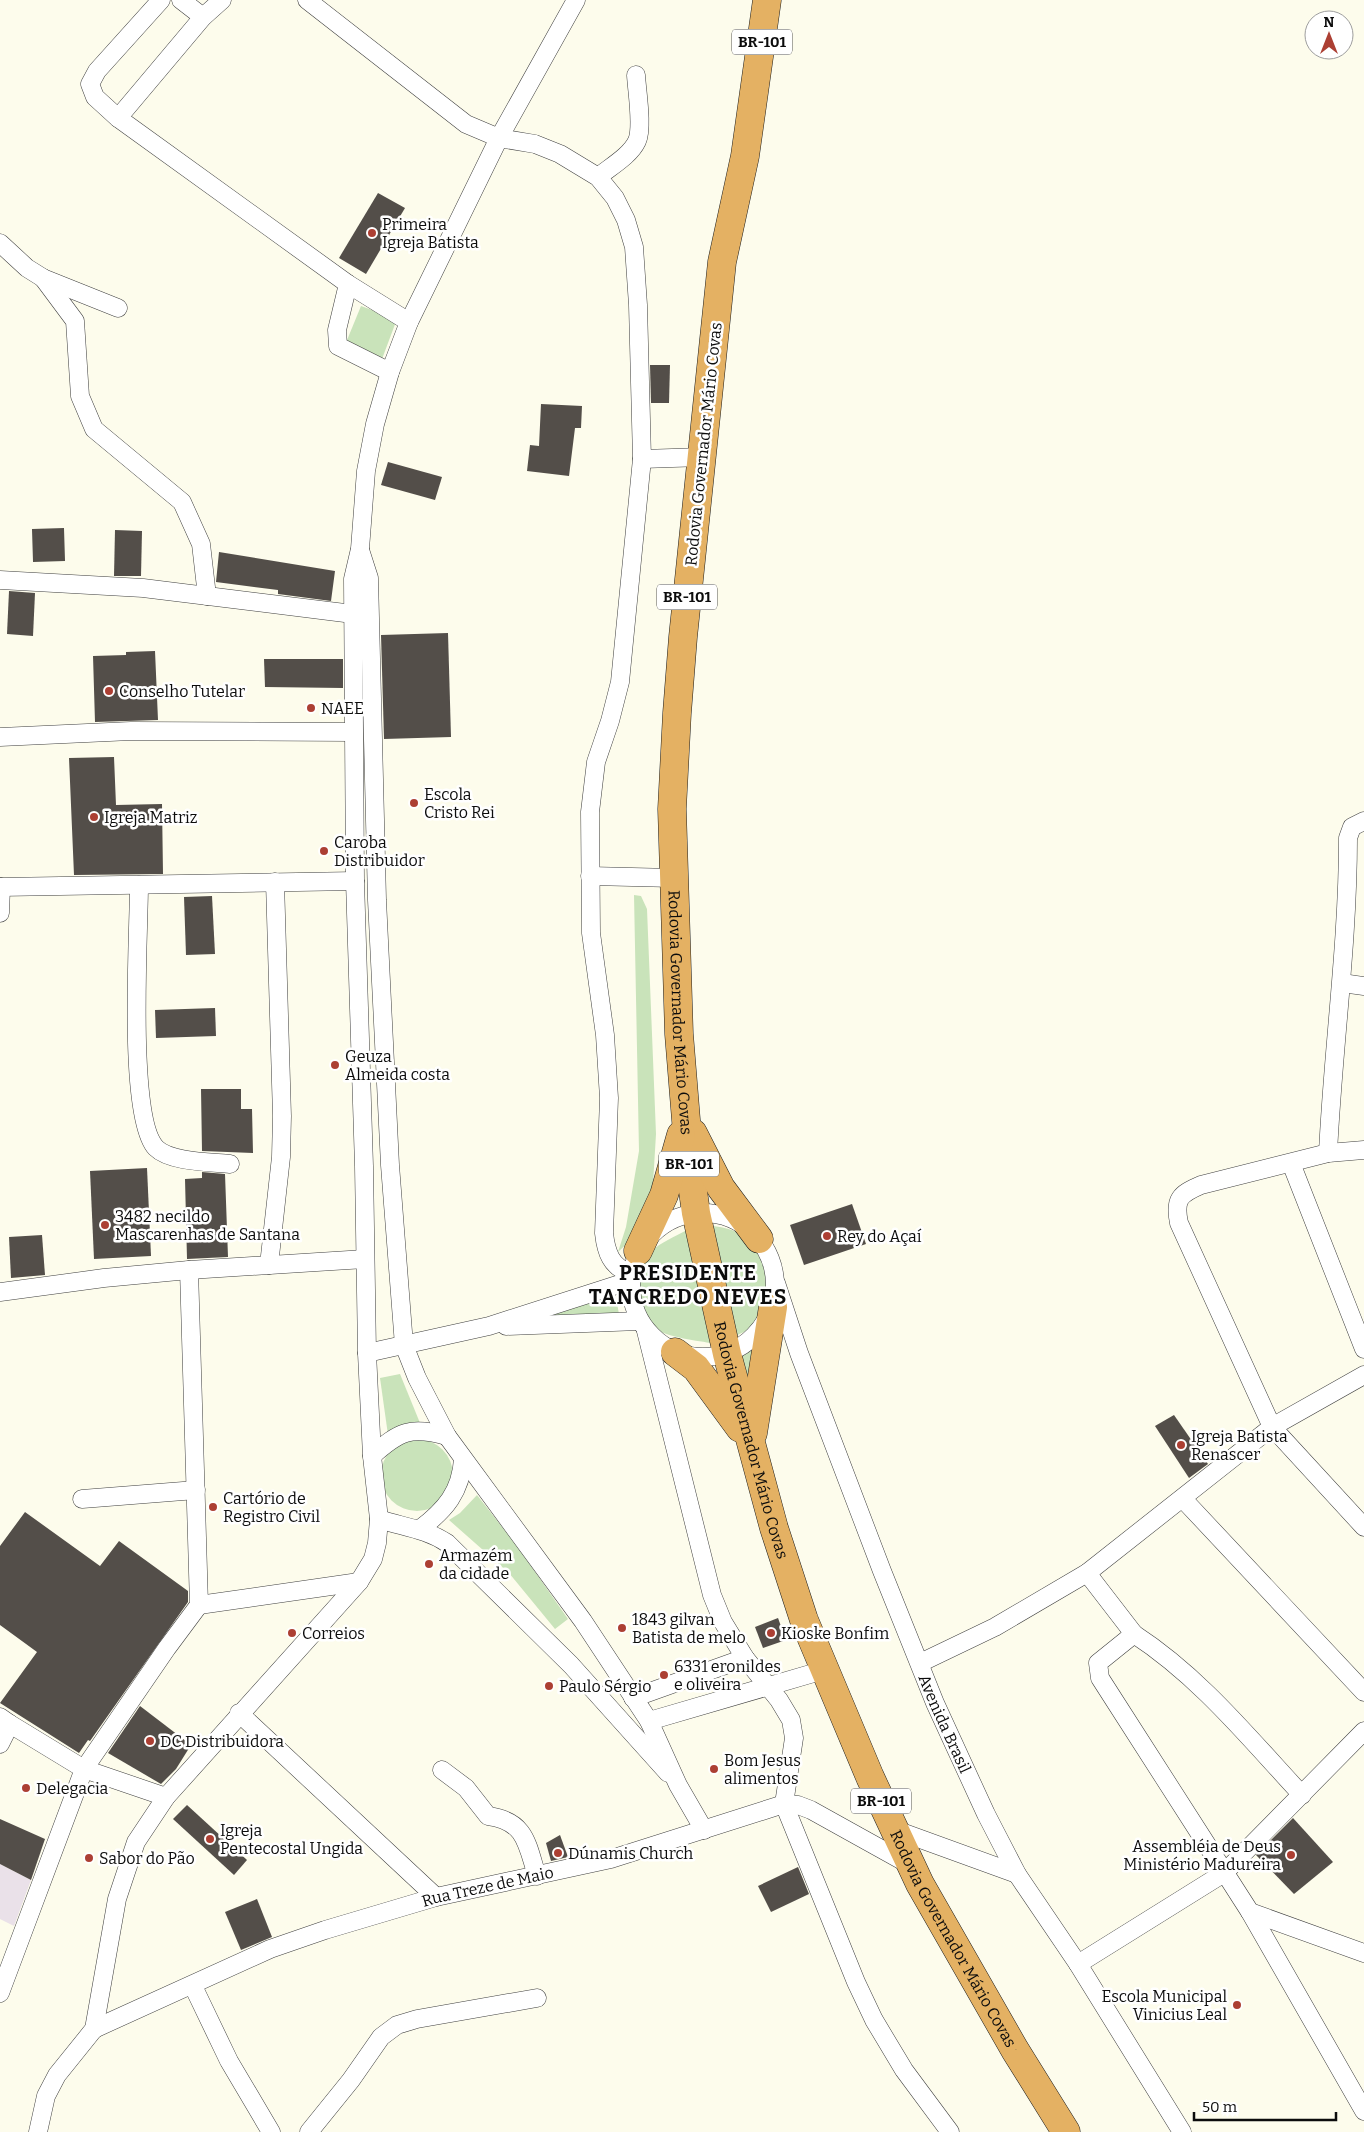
<svg xmlns="http://www.w3.org/2000/svg" width="1364" height="2132" viewBox="0 0 1364 2132" font-family="Bitter,serif">
<style>
.industrial{fill:#eae1e9}
.green{fill:#c9e3ba}
.building{fill:#534e49}
.lines{fill:none;stroke-linecap:round;stroke-linejoin:round}
.street-casing{stroke:#3f3f3f;stroke-width:19}
.highway-casing{stroke:#1d1d1d;stroke-width:29}
.street{stroke:#fff;stroke-width:18}
.highway{stroke:#e4b163;stroke-width:28}
.poi-dot{fill:#ac3f33;stroke:#fff;stroke-width:2}
.labels{text-anchor:middle;stroke-width:5;stroke-linejoin:round;paint-order:stroke}
.shield{fill:#fff;stroke:#555;stroke-width:1}
.shield-label{font-size:15px;font-weight:bold;fill:#0c0c0c}
.poi-label{font-size:16px;fill:#0c0c0c;stroke:#fff;text-anchor:start}
.street-label{font-size:16px;fill:#0c0c0c;stroke:#fff}
.district-label{font-size:21px;font-weight:bold;letter-spacing:1px;fill:#0c0c0c;stroke:#fff}
</style>
<rect width="100%" height="100%" fill="#fdfcec"/>
<!-- industrial -->
<polygon class="industrial" points="0,1864 31,1880 14,1926 0,1919"/>
<!-- green -->
<g class="green">
<polygon points="361,306 397,319 382,359 345,345"/>
<polygon points="634,895 641,896 647,909 656,1134 653,1184 637,1234 618,1252 626,1227 639,1151"/>
<path d="M 708,1226 C 726,1226 743,1232 756,1246 C 775,1266 775,1308 753,1326 C 748,1331 739,1334 733,1337 Z"/>
<path d="M 687,1230 L 710,1343 C 694,1340 664,1337 651,1326 C 630,1307 634,1272 651,1252 C 659,1243 676,1236 687,1230 Z"/>
<polygon points="610,1296 616,1298 619,1314 528,1319"/>
<polygon points="755,1349 747,1387 738,1360 746,1352"/>
<polygon points="400,1374 420,1423 388,1435 380,1378"/>
<circle cx="417" cy="1475" r="36"/>
<polygon points="477,1495 517,1546 568,1619 555,1629 509,1573 449,1520 460,1513"/>
</g>
<!-- building -->
<g class="building">
<polygon points="378,193 405,208 366,274 339,258"/>
<polygon points="650,365 670,365 669,403 651,403"/>
<polygon points="541,404 582,406 581,428 575,428 569,476 527,471 530,445 539,446"/>
<polygon points="388,462 442,477 435,500 381,485"/>
<polygon points="64,528 65,561 33,562 32,529"/>
<polygon points="115,530 142,531 141,576 114,576"/>
<polygon points="219,552 335,571 331,601 278,594 278,590 216,582"/>
<polygon points="9,591 35,593 33,636 7,634"/>
<polygon points="448,633 451,737 384,739 381,635"/>
<polygon points="155,651 158,720 95,722 93,656 126,655 126,652"/>
<polygon points="264,659 343,659 343,688 265,687"/>
<polygon points="114,757 116,805 162,804 163,874 74,875 69,758"/>
<polygon points="212,896 215,954 186,955 184,897"/>
<polygon points="215,1008 216,1036 156,1038 155,1010"/>
<polygon points="201,1089 241,1089 241,1109 252,1109 253,1153 202,1151"/>
<polygon points="147,1168 151,1256 94,1259 90,1171"/>
<polygon points="202,1172 225,1174 228,1257 187,1259 185,1179 202,1178"/>
<polygon points="852,1204 866,1244 804,1265 790,1225"/>
<polygon points="42,1235 45,1275 11,1278 9,1237"/>
<polygon points="1174,1415 1208,1464 1189,1478 1155,1426"/>
<polygon points="25,1512 100,1566 119,1541 188,1591 188,1602 90,1741 88,1740 79,1753 0,1703 37,1652 0,1625 0,1546"/>
<polygon points="778,1618 786,1640 763,1648 755,1627"/>
<polygon points="140,1706 191,1745 176,1769 161,1784 108,1753"/>
<polygon points="187,1805 247,1860 234,1875 173,1819"/>
<polygon points="1293,1818 1333,1862 1294,1894 1256,1855"/>
<polygon points="0,1819 45,1839 31,1880 0,1864"/>
<polygon points="560,1835 568,1857 551,1861 546,1843"/>
<polygon points="798,1867 809,1894 771,1912 758,1886"/>
<polygon points="257,1899 272,1937 241,1950 225,1912"/>
</g>
<g class="lines">
<!-- street casing -->
<g class="street-casing">
<g id="street">
<polyline points="161,0 97,71 90,84 95,97 118,118 348,284"/>
<polyline points="181,0 203,17"/>
<polyline points="307,0 466,124 499,138 535,144 560,154 598,177 615,198 626,220 634,247 638,305 642,459 703,457"/>
<polyline points="118,118 203,17 222,0"/>
<path d="M 598,177 C 610,167 630,156 637,141 C 643,127 637,92 636,75"/>
<polyline points="0,243 27,268 43,278 118,308"/>
<polyline points="43,278 75,321 80,396 94,429 182,502 201,544 207,596"/>
<polyline points="390,372 338,346 337,330 348,284 409,322"/>
<polyline points="360,550 369,578 377,900 390,1165 404,1345 417,1378 447,1436 583,1621 649,1721 678,1785 704,1830"/>
<polyline points="0,580 143,588 353,614"/>
<polyline points="0,737 131,731 353,732"/>
<polyline points="590,876 674,878"/>
<path d="M 139,885 C 139,933 127,1118 156,1148 C 170,1162 210,1162 230,1164"/>
<polyline points="0,887 355,881"/>
<polyline points="0,913 1,887"/>
<polyline points="1342,983 1364,986"/>
<path d="M 1364,1150 L 1328,1153 L 1201,1185 C 1180,1194 1174,1199 1179,1223 L 1272,1427 L 1364,1527"/>
<path d="M 1328,1153 C 1333,1048 1348,944 1348,838 L 1352,827 L 1364,821"/>
<polyline points="1291,1163 1364,1349"/>
<circle cx="703" cy="1285" r="72"/>
<polyline points="269,1265 281,1157 282,1116 275,882"/>
<path d="M 630,1273 C 611,1267 606,1252 604,1233 L 609,1098 L 605,1035 L 591,933 L 590,812 L 596,762 L 610,721 L 620,682 L 642,459"/>
<path id="s1" d="M 776,1283 L 799,1353 L 882,1571 L 935,1703 L 986,1814 L 1017,1874 L 1078,1964 L 1182,2132"/>
<polyline points="0,1292 104,1278 189,1270 365,1259"/>
<polyline points="506,1326 639,1321"/>
<polyline points="646,1331 712,1595 723,1622 745,1658 779,1700 791,1720 794,1738 784,1804 856,1982 874,2020 904,2070 950,2132"/>
<polyline points="367,1353 489,1326 629,1281"/>
<path d="M 372,1456 C 399,1431 411,1426 447,1436"/>
<polyline points="82,1499 196,1490"/>
<polyline points="1183,1499 1364,1692"/>
<path d="M 379,1519 C 403,1527 426,1529 447,1543 L 571,1665 L 668,1773"/>
<path d="M 420,1529 C 445,1510 461,1492 463,1459"/>
<polyline points="1087,1573 1134,1634"/>
<polyline points="199,1605 359,1582"/>
<polyline points="920,1663 995,1627 1087,1573 1272,1427 1364,1375"/>
<polyline points="633,1698 745,1658"/>
<polyline points="239,1713 436,1897"/>
<polyline points="0,1717 10,1724 0,1744"/>
<polyline points="649,1721 824,1670"/>
<polyline points="10,1724 84,1769 166,1797"/>
<path d="M 442,1770 L 466,1788 L 488,1816 C 526,1821 527,1844 537,1876"/>
<path d="M 1302,1795 C 1249,1738 1200,1677 1134,1634 L 1098,1663 L 1100,1678 L 1250,1912 L 1364,1953"/>
<polyline points="893,1829 1017,1874"/>
<polyline points="1250,1912 1364,2111"/>
<polyline points="1078,1964 1224,1873 1364,1731"/>
<polyline points="193,1986 229,2061 271,2132"/>
<polyline points="0,1993 84,1769 167,1648 199,1605 189,1270"/>
<path id="s2" d="M 94,2029 L 270,1949 L 325,1930 L 436,1897 L 611,1859 L 784,1804 L 798,1805 L 811,1810 L 910,1865"/>
<polyline points="38,2132 46,2096 57,2075 94,2029 117,1899 136,1842 166,1797 359,1582 373,1559 377,1543 379,1519 372,1456 367,1353 364,1166 355,881 353,579 360,549 366,471 375,424 390,372 409,322 499,138 576,0"/>
<polyline points="309,2132 351,2080 381,2037 397,2025 417,2019 537,1998"/>
</g>
</g>
<!-- highway casing -->
<g class="highway-casing">
<g id="highway">
<path id="s3" d="M 767,0 L 745,156 L 722,262 L 683,637 L 677,713 L 672,809 L 679,1034 L 690,1169 L 696,1213 L 727,1354 L 774,1528 L 804,1620 L 870,1777 L 920,1884 L 1015,2050 L 1066,2132"/>
<polyline points="693,1133 721,1188 759,1239"/>
<polyline points="638,1251 664,1195 681,1135"/>
<polyline points="675,1352 696,1368 740,1428"/>
<polyline points="753,1433 773,1307"/>
</g>
</g>
<!-- street -->
<use href="#street" class="street"/>
<!-- highway -->
<use href="#highway" class="highway"/>
</g>
<!-- markers -->
<g class="poi-dot">
<circle cx="372" cy="233" r="5"/>
<circle cx="109" cy="691" r="5"/>
<circle cx="311" cy="708" r="5"/>
<circle cx="414" cy="803" r="5"/>
<circle cx="94" cy="817" r="5"/>
<circle cx="324" cy="851" r="5"/>
<circle cx="335" cy="1065" r="5"/>
<circle cx="105" cy="1225" r="5"/>
<circle cx="827" cy="1236" r="5"/>
<circle cx="1181" cy="1445" r="5"/>
<circle cx="213" cy="1507" r="5"/>
<circle cx="429" cy="1564" r="5"/>
<circle cx="622" cy="1628" r="5"/>
<circle cx="292" cy="1633" r="5"/>
<circle cx="771" cy="1633" r="5"/>
<circle cx="664" cy="1675" r="5"/>
<circle cx="549" cy="1686" r="5"/>
<circle cx="150" cy="1741" r="5"/>
<circle cx="714" cy="1769" r="5"/>
<circle cx="26" cy="1788" r="5"/>
<circle cx="210" cy="1839" r="5"/>
<circle cx="558" cy="1853" r="5"/>
<circle cx="1291" cy="1855" r="5"/>
<circle cx="89" cy="1858" r="5"/>
<circle cx="1237" cy="2005" r="5"/>
</g>
<g class="labels">
<!-- shield labels -->
<g class="shield">
<rect x="732" y="29.5" width="60" height="25" rx="4"/>
<rect x="657" y="584.5" width="60" height="25" rx="4"/>
<rect x="659" y="1151.5" width="60" height="25" rx="4"/>
<rect x="851" y="1788.5" width="60" height="25" rx="4"/>
</g>
<g class="shield-label">
<text x="762" y="47">BR-101</text>
<text x="687" y="602">BR-101</text>
<text x="689" y="1169">BR-101</text>
<text x="881" y="1806">BR-101</text>
</g>
<!-- poi labels -->
<g class="poi-label">
<text x="382" y="230">Primeira<tspan x="382" dy="18">Igreja Batista</tspan></text>
<text x="119" y="697">Conselho Tutelar</text>
<text x="321" y="714">NAEE</text>
<text x="424" y="800">Escola<tspan x="424" dy="18">Cristo Rei</tspan></text>
<text x="104" y="823">Igreja Matriz</text>
<text x="334" y="848">Caroba<tspan x="334" dy="18">Distribuidor</tspan></text>
<text x="345" y="1062">Geuza<tspan x="345" dy="18">Almeida costa</tspan></text>
<text x="115" y="1222">3482 necildo<tspan x="115" dy="18">Mascarenhas de Santana</tspan></text>
<text x="837" y="1242">Rey do Açaí</text>
<text x="1191" y="1442">Igreja Batista<tspan x="1191" dy="18">Renascer</tspan></text>
<text x="223" y="1504">Cartório de<tspan x="223" dy="18">Registro Civil</tspan></text>
<text x="439" y="1561">Armazém<tspan x="439" dy="18">da cidade</tspan></text>
<text x="632" y="1625">1843 gilvan<tspan x="632" dy="18">Batista de melo</tspan></text>
<text x="302" y="1639">Correios</text>
<text x="781" y="1639">Kioske Bonfim</text>
<text x="674" y="1672">6331 eronildes<tspan x="674" dy="18">e oliveira</tspan></text>
<text x="559" y="1692">Paulo Sérgio</text>
<text x="160" y="1747">DC Distribuidora</text>
<text x="724" y="1766">Bom Jesus<tspan x="724" dy="18">alimentos</tspan></text>
<text x="36" y="1794">Delegacia</text>
<text x="220" y="1836">Igreja<tspan x="220" dy="18">Pentecostal Ungida</tspan></text>
<text x="1281" y="1852" text-anchor="end">Assembléia de Deus<tspan x="1281" dy="18">Ministério Madureira</tspan></text>
<text x="568" y="1859">Dúnamis Church</text>
<text x="99" y="1864">Sabor do Pão</text>
<text x="1227" y="2002" text-anchor="end">Escola Municipal<tspan x="1227" dy="18">Vinicius Leal</tspan></text>
</g>
<!-- street labels -->
<g class="street-label">
<text transform="translate(703 444) rotate(-84)" y="6">Rodovia Governador Mário Covas</text>
<text dy="6" stroke="none"><textPath href="#s3" startOffset="1019">Rodovia Governador Mário Covas</textPath></text>
<text dy="6" stroke="none"><textPath href="#s3" startOffset="1454">Rodovia Governador Mário Covas</textPath></text>
<text dy="6" stroke="none"><textPath href="#s1" startOffset="472">Avenida Brasil</textPath></text>
<text dy="6" stroke="none"><textPath href="#s2" startOffset="420">Rua Treze de Maio</textPath></text>
<text dy="6" stroke="none"><textPath href="#s3" startOffset="1994">Rodovia Governador Mário Covas</textPath></text>
</g>
<!-- district labels -->
<g class="district-label">
<text x="688" y="1280">PRESIDENTE<tspan x="688" dy="24">TANCREDO NEVES</tspan></text>
</g>
</g>
<!-- north arrow -->
<g transform="translate(1329 35)"><circle r="24" fill="#ffffff" stroke="#9e9e9e"/>
<path d="M0-4L9 19L0 12L-9 19Z" fill="#ac3f33"/>
<text y="-8" font-size="14" font-weight="bold" text-anchor="middle" fill="#0c0c0c">N</text>
</g>
<!-- scale -->
<path d="M1194 2112v8h142v-8" fill="none" stroke="#0c0c0c" stroke-width="2.5"/>
<text x="1202" y="2112" font-size="15" fill="#0c0c0c" stroke="#ffffff" stroke-width="4" paint-order="stroke">50 m</text>
</svg>
